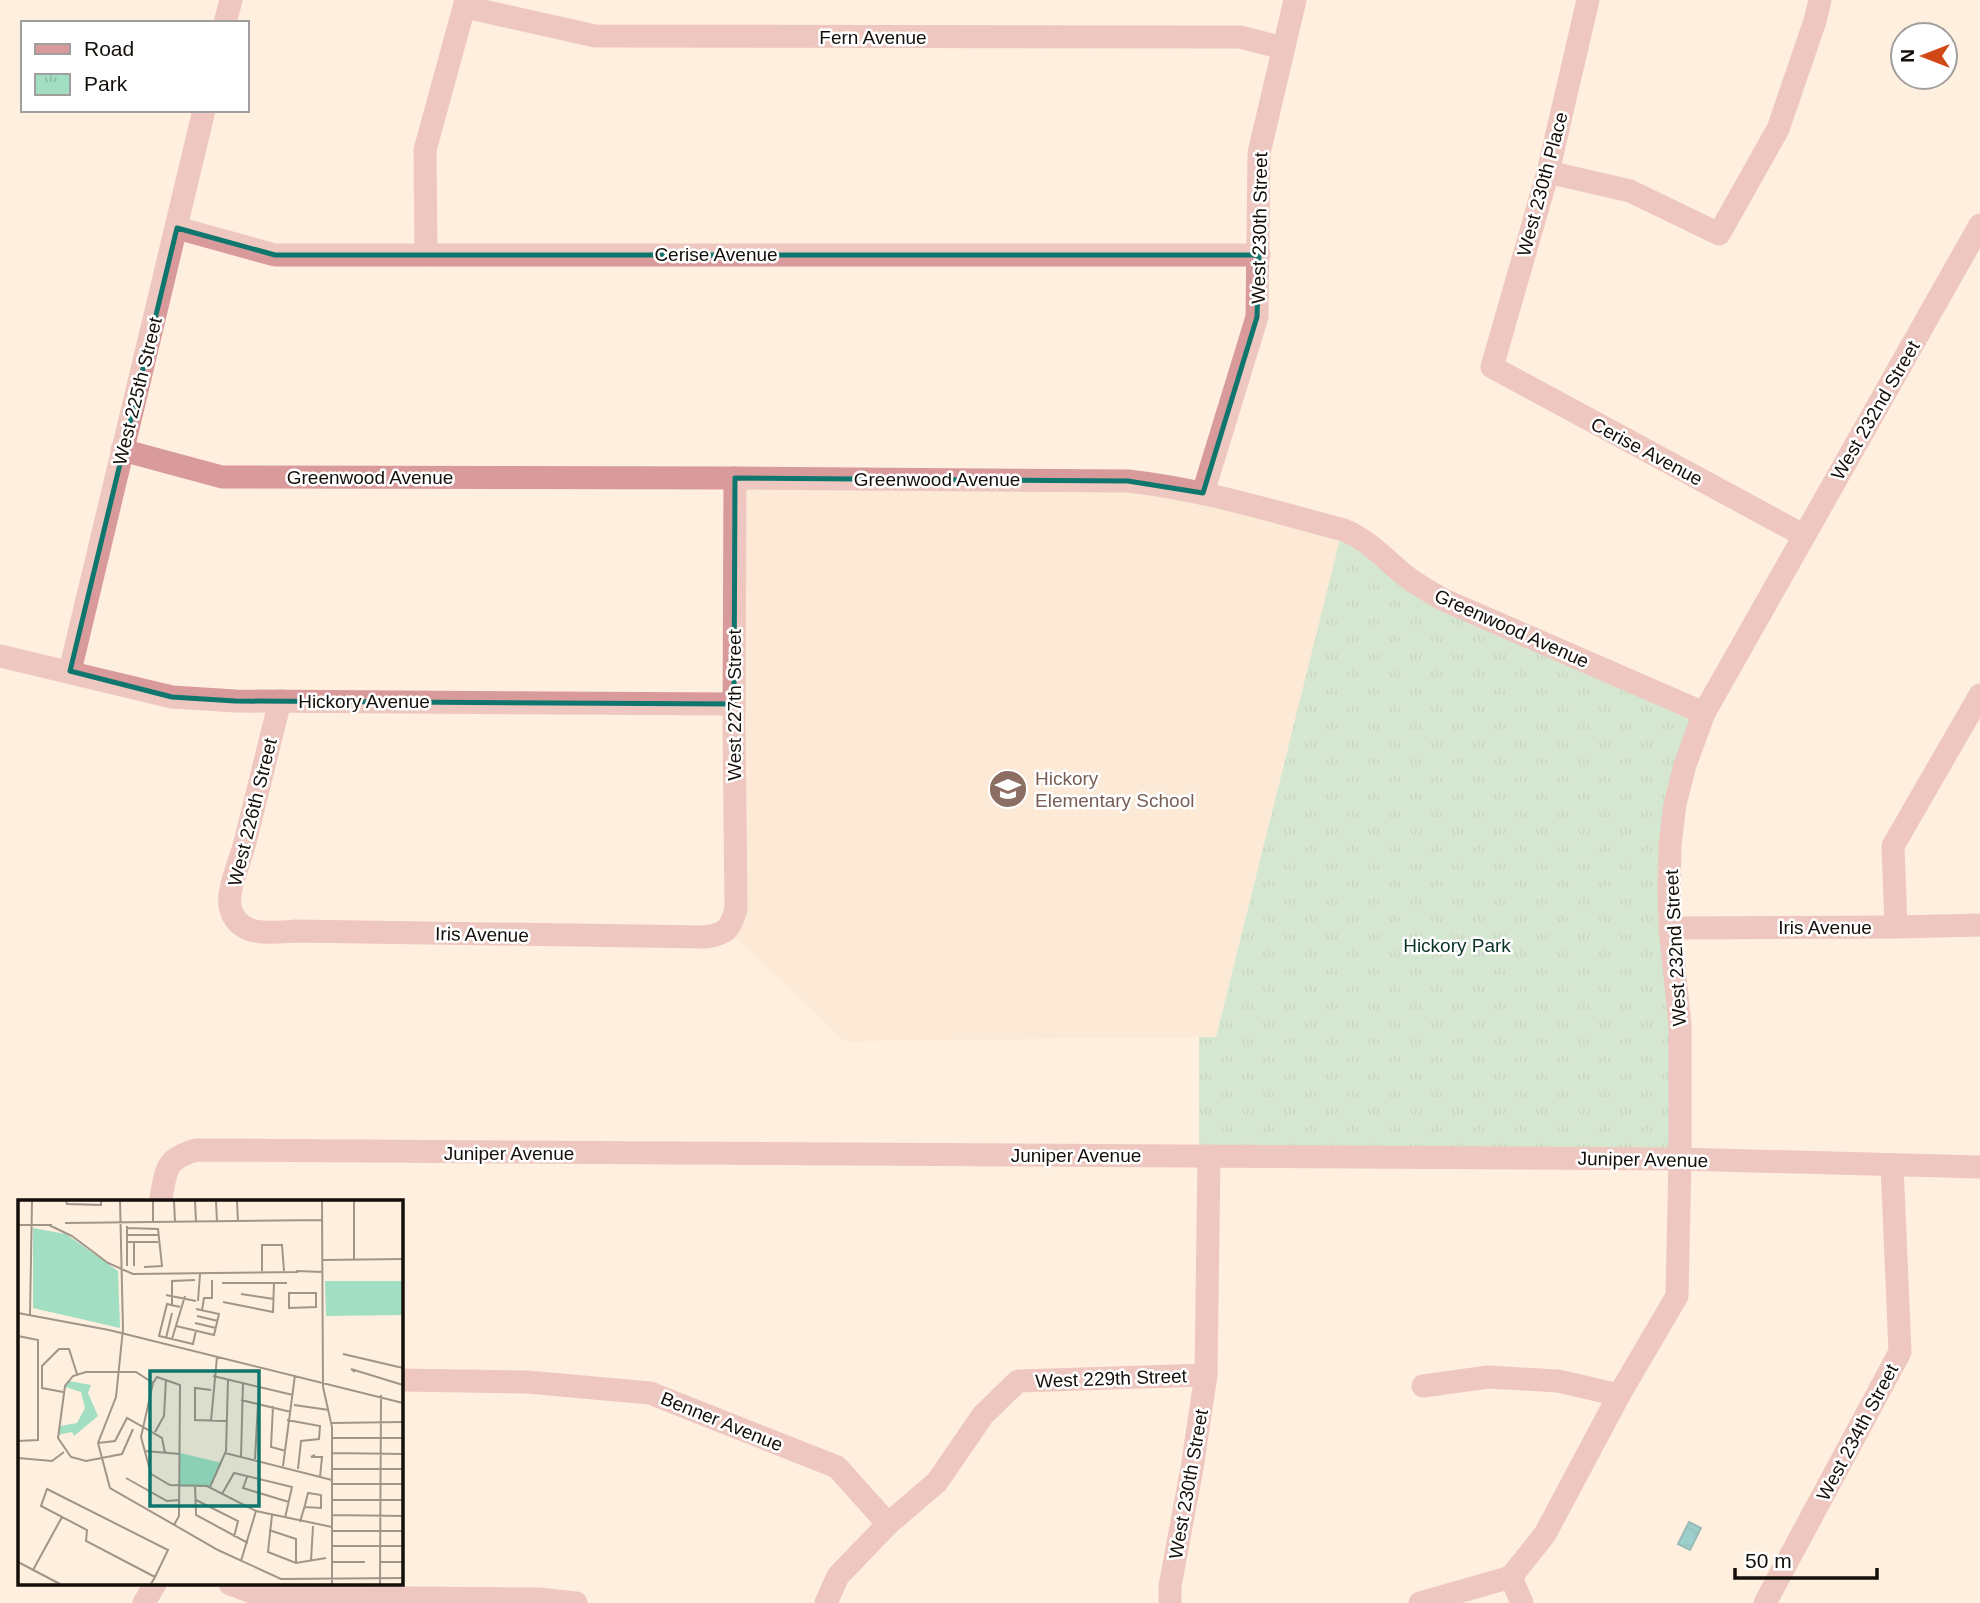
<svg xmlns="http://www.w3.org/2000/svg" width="1980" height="1603" viewBox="0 0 1980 1603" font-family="Arial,sans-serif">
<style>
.built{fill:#f8e3cd}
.park{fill:url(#park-tufts)}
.water{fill:url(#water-waves);stroke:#207b83;stroke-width:2}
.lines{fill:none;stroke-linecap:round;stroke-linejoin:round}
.minor{stroke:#d99a9c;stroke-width:23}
.marked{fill:none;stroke:#0f766e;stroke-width:5;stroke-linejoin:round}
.labels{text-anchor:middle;stroke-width:5;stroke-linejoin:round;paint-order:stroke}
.street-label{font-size:19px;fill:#140f0a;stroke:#fff}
.education-label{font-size:19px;fill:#785e54;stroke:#fff;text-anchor:start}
.park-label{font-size:19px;fill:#093425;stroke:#fff}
.inset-road{fill:none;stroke:#a1958a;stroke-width:2}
.view{fill:#0f766e;fill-opacity:0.15;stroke:#0f766e;stroke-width:3.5}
.inset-edge{fill:none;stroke:#140f0a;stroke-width:3.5}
</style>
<defs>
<pattern id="park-tufts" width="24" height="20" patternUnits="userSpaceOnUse" patternTransform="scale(1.75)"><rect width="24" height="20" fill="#a2dec2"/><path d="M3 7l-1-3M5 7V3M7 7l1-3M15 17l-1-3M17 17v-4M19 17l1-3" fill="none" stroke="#8bbda5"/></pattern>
<pattern id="water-waves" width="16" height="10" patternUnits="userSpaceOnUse" patternTransform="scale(1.75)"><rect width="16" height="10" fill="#25a9b7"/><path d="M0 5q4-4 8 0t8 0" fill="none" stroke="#1f8893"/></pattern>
</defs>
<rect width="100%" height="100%" fill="#ffefdf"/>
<!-- built -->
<polygon class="built" points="739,481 1129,485 1342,531 1216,1037 844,1041 729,931"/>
<!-- park -->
<polygon class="park" points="1342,531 1402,575 1700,714 1672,805 1677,1158 1199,1154 1199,1037 1216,1037"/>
<!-- water -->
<polygon class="water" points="1689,1522 1701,1528 1690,1550 1678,1544"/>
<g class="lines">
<!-- minor -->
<g class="minor">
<polyline points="1588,0 1548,172 1492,367 1803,535"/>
<polyline points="465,7 595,36 1240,37 1283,48"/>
<polyline points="225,23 231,0"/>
<polyline points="1548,172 1630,191 1719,234 1778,129 1815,21 1820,0"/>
<polyline points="177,228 275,255 1259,255"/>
<polyline points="426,254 425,150 466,0"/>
<path d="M 122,450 L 222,477 L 735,478 L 1128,481 C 1201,489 1272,511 1344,530 C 1368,540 1383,557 1402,573 C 1415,584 1430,592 1444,600 L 1704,713"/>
<polyline points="1203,493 1257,317 1259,153 1295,0"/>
<polyline points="0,656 172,697 235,701 734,704"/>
<polyline points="70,671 204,110"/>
<path d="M 280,701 C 268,748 257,795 245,842 C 241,858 234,873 231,889 C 229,897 229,907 233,915 C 245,938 275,932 296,931 L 705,937 C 727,934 730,929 736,909 L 734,725 L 735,478"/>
<polyline points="1896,927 1893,846 1980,695"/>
<polyline points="1670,928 1896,927 1980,925"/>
<path d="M 160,1202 C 167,1172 162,1159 197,1150 L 1680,1159 L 1980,1167"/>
<polyline points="401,1380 527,1382 650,1393 837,1467 888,1524"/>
<polyline points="1423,1386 1488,1377 1558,1381 1619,1395"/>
<polyline points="1511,1577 1545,1534 1619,1395 1677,1296 1680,1159 1680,1025 1670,928 1669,888 1670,845 1675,804 1685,765 1704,713 1980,225"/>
<polyline points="1511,1577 1522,1603"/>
<polyline points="230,1584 252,1592 282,1597 539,1599 576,1603"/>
<polyline points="144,1603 155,1584"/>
<polyline points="826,1603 838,1576 888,1524 937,1482 983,1415 1018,1381 1206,1375"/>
<polyline points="1170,1603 1170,1586 1192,1468 1206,1375 1209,1156"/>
<polyline points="1420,1603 1511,1577"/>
<polyline points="1765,1603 1900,1352 1892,1165"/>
</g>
</g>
<!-- marked area -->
<path d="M0 0H1980V1603H0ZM 177,228 L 275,255 L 1259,255 L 1257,317 L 1203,493 L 1128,481 L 735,478 L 734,704 L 235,701 L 172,697 L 70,671 Z" fill="#ffefdf" fill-opacity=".55" fill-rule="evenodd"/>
<path class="marked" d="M 177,228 L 275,255 L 1259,255 L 1257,317 L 1203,493 L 1128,481 L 735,478 L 734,704 L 235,701 L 172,697 L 70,671 Z"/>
<!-- icons -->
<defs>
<g id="school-disc" transform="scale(2.0125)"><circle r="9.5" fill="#8d6e63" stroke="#fff"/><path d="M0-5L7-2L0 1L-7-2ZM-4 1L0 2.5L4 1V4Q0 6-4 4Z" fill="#fff"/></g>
</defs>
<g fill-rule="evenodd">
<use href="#school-disc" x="1008" y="789"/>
</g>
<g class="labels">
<!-- street labels -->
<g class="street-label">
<text x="873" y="44">Fern Avenue</text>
<text transform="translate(1542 184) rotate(-75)" y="7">West 230th Place</text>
<text transform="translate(1259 228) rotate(-89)" y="7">West 230th Street</text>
<text x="716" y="261">Cerise Avenue</text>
<text transform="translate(137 391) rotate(-76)" y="7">West 225th Street</text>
<text transform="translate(1875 410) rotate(-60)" y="7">West 232nd Street</text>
<text transform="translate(1647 451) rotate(28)" y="7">Cerise Avenue</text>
<text x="370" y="484">Greenwood Avenue</text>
<text x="937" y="486">Greenwood Avenue</text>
<text transform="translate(1512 628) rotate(24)" y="7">Greenwood Avenue</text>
<text x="364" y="708">Hickory Avenue</text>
<text transform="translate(734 705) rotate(-90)" y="7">West 227th Street</text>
<text transform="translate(252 812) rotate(-76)" y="7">West 226th Street</text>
<text x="1825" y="934">Iris Avenue</text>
<text transform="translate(482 934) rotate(1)" y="7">Iris Avenue</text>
<text transform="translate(1675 948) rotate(-93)" y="7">West 232nd Street</text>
<text x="509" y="1160">Juniper Avenue</text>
<text x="1076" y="1162">Juniper Avenue</text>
<text transform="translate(1643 1159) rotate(1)" y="7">Juniper Avenue</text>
<text transform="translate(1111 1378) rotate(-2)" y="7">West 229th Street</text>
<text transform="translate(722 1421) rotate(22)" y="7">Benner Avenue</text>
<text transform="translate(1857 1432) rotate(-62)" y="7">West 234th Street</text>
<text transform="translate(1188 1484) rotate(-80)" y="7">West 230th Street</text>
</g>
<!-- education labels -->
<g class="education-label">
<text x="1035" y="785">Hickory<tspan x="1035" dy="22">Elementary School</tspan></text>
</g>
<!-- park labels -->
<g class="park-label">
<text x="1457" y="952">Hickory Park</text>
</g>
</g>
<!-- overview -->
<g transform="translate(18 1200)">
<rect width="385" height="385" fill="#ffefdf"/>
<path d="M 15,28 L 48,34 L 100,71 L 102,128 L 15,108 ZM 51,181 L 73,185 L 70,193 L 80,216 L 56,236 L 54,232 L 40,235 L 42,226 L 59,223 L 67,208 L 63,192 L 47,187 Z" fill="#a2dec2"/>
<path d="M 41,34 L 52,43 L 36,46 L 35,57 L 57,57 L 58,65 L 50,69 L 55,87 L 74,93 L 74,106 L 34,112 L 23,110 L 16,103 L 17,47 Z" fill="#a2dec2"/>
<path d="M 307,81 L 385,81 L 385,115 L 308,116 ZM 162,253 L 204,263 L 192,287 L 162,286 Z" fill="#a2dec2"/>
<path class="inset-road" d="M 48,1 L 49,4 L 83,5 L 83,1M 102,1 L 105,129 L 98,197 L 80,243 L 92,288 L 200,350 L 263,379 L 385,378M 135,1 L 135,23M 156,1 L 157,22M 177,1 L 178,22M 198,1 L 199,22M 219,1 L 220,22M 304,1 L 305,187 L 314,227 L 314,384M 336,1 L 336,60M 47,23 L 305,20M 0,25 L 34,25M 31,25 L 54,36 L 90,63 L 115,74 L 280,72M 109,26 L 109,66M 109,28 L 140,29 L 144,66 L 126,67M 109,35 L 140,35M 109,42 L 140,42M 116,42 L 116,66M 305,60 L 385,59M 244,71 L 244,45 L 264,45 L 266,71M 278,71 L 305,72M 204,83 L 269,83M 271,93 L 298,93 L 298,107 L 271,108 ZM 223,94 L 256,99M 148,95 L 178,101M 180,101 L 182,74M 205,102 L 255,112 L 256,83M 154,105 L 154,81 L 177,80M 162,107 L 149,104 L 141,136 L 175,144 L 178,130M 184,110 L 186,98 L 194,98 L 194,80M 0,113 L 91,130 L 385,203M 12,115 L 14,1M 179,116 L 200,121M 177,123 L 198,128M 158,126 L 196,135 L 201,114 L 178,109M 0,136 L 20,140 L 20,240 L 0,241M 148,138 L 154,113M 154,139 L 167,96M 330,155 L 325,154 L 385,168M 337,172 L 333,169 L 385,185M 195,176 L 275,195M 135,183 L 139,177 L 162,185 L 161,316 L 156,325M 24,188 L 45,192M 24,189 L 24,166 L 41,149 L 51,149 L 59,174M 193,190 L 177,188 L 177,220 L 208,221M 223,200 L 273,212M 276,205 L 311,210M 255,206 L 253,247 L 268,251M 269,220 L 302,226 L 301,239 L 283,241 L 280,269M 193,221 L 199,157M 314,223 L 385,222M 115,229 L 104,254 L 68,261 L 53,257 L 40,238 L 47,186 L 55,176 L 68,172 L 118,172 L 135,183M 137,232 L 146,216 L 148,179M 314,238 L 385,238M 80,243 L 97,241 L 109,218 L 144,238 L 147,253M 127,251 L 162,254M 207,253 L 314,280M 314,253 L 385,254M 297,255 L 293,257 L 304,257 L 302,277M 223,257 L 225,183M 0,258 L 34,261 L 46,252M 237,259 L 240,203M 265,266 L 277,175M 314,269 L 385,269M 133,274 L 152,285 L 189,286 L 238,311 L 314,327M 133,274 L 123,237 L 135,183M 229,277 L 225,288 L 271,302M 108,278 L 149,301 L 161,300M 314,284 L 385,284M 177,285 L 178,315 L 230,343M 192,287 L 208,251 L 210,180M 204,294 L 216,273 L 274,287 L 267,318M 178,300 L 220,321 L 216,337M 314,300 L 385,300M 254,315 L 250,352 L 278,363 L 308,358M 314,315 L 385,316M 282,322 L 287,305 L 290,293 L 303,295 L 303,308 L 286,307M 251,330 L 278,339 L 278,363M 314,331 L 385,331M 314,346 L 385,346M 223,361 L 238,311M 293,361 L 295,326M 0,362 L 42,384M 314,362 L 347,362M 362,362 L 385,362M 15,370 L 44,317M 133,384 L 137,377 L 150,350 L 29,289 L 23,306 L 69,330 L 68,341 L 137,377M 362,384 L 363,195"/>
<path class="view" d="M 132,171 L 241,171 L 241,306 L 132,306 Z"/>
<rect width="385" height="385" class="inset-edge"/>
</g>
<!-- legend -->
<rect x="21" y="21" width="228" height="91" fill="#ffffff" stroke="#a19f9d" stroke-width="2"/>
<rect x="35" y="44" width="35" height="10" fill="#d99a9c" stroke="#a19f9d" stroke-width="2"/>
<text x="84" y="56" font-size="21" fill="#140f0a">Road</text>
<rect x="35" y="74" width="35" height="21" fill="url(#park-tufts)" stroke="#a19f9d" stroke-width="2"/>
<text x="84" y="91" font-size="21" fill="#140f0a">Park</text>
<!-- north arrow -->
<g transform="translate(1924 56) rotate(270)"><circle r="33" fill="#ffffff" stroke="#a19f9d" stroke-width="2"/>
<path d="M0-5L12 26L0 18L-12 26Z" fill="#cf4815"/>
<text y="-10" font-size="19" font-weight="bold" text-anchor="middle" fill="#140f0a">N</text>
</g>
<!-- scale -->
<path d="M1735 1568v10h142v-10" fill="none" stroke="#140f0a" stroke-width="3.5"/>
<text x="1745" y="1568" font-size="21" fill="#140f0a" stroke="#ffffff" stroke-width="5" paint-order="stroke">50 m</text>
</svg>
